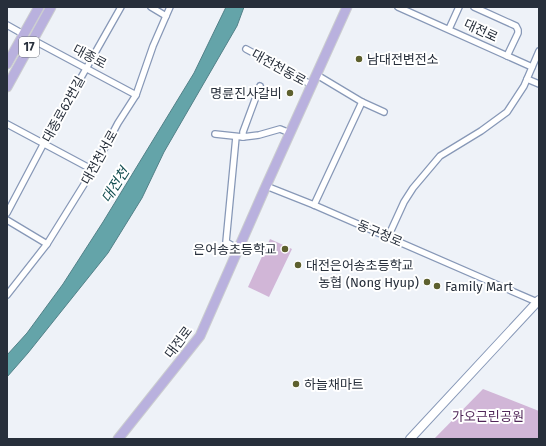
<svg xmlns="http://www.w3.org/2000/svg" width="546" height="446" viewBox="0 0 546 446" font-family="'Fira Sans','Noto Sans KR',sans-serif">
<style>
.green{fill:#d1b6d7}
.water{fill:#64a4a9;stroke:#528188}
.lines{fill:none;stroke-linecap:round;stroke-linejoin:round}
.minor-casing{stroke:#8798b7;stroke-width:8}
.secondary-casing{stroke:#8798b7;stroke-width:10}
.primary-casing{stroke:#cbcdd0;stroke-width:11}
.minor{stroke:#fff;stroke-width:5.5}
.secondary{stroke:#fff;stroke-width:8}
.primary{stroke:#b9b1de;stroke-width:9}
.poi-dot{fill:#5d602e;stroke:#fff;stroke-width:1.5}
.labels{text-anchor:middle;stroke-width:4;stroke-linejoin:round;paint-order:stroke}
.shield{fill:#fff;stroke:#686d76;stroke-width:1}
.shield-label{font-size:12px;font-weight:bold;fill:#272f3b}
.street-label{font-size:13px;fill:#272f3b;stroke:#fff}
.poi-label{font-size:13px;fill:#272f3b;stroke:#fff;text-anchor:start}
.park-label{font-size:13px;fill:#512759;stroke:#fff}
.water-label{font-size:14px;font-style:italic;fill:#114c4f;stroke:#fff}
</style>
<rect width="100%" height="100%" fill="#eef2f8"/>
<!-- green -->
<g class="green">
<polygon points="270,239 292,249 269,297 248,287"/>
<polygon points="483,389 539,411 539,439 434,439"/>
</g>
<!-- water -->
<polygon class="water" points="226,7 244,7 237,26 164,152 142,198 108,253 28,353 7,377 7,355 27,333 63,284 103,222 194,73"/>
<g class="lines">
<!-- minor casing -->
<g class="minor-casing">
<g id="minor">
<polyline points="151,7 166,16"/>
<polyline points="398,7 532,67"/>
<polyline points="474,7 516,26 518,30 518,33 507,56"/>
<polyline points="7,25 23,34"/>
<polyline points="449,29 459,7"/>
<polyline points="33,40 136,95"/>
<polyline points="246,49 312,85"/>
<polyline points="317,75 362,102 384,112"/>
<polyline points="527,79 539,84"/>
<polyline points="7,124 93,170"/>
<polyline points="215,134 243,137 259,135 280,129 290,133"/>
<polyline points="236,137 226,242 238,249"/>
<polyline points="243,137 243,132 260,86"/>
<polyline points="266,186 314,205 537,302"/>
<polyline points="314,205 362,102"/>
<polyline points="7,213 44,143 121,7"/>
<polyline points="7,220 47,244"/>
<polyline points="388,237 404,202 413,188 440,156 481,131 507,112 524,86 539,51"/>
<polyline points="7,295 47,244 93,170 118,123 136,95 153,46 170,7"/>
</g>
</g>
<!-- secondary casing -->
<g class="secondary-casing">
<polyline id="secondary" points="410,439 539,300"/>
</g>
<!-- primary casing -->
<g class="primary-casing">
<g id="primary">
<polyline points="7,64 39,7"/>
<polyline points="7,87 51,7"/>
<polyline points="118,439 200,336 266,186 347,7"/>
</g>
</g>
<!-- minor -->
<use href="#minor" class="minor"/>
<!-- secondary -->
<use href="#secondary" class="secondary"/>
<!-- primary -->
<use href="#primary" class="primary"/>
</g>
<!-- markers -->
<g class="poi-dot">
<circle cx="359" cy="59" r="4"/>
<circle cx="290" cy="93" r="4"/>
<circle cx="285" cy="249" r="4"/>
<circle cx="298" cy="265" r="4"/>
<circle cx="427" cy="282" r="4"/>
<circle cx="437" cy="286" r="4"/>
<circle cx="296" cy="384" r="4"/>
</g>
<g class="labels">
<!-- shield labels -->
<rect class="shield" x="19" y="37" width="20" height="20" rx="3"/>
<g class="shield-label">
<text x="29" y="51">17</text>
</g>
<!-- street labels -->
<g class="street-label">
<text transform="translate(481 30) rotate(25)" y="5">대전로</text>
<text transform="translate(90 56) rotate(28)" y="5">대종로</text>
<text transform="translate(279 67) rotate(29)" y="5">대전천동로</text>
<text transform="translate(63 109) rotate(-61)" y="5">대종로62번길</text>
<text transform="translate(99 157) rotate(-61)" y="5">대전천서로</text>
<text transform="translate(380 233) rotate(23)" y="5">동구청로</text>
<text transform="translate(178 342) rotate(-53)" y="5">대전로</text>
</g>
<!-- poi labels -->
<g class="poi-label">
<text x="367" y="64">남대전변전소</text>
<text x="282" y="98" text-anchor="end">명륜진사갈비</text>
<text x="277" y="254" text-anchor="end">은어송초등학교</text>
<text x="306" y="270">대전은어송초등학교</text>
<text x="419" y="287" text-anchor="end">농협 (Nong Hyup)</text>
<text x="445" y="291">Family Mart</text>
<text x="304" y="389">하늘채마트</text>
</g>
<!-- park labels -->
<g class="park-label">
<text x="488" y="421">가오근린공원</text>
</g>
<!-- water labels -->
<g class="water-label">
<text transform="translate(115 185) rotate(-58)" y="5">대전천</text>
</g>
</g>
<!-- border -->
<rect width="546" height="446" fill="none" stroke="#272f3b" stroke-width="16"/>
</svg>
